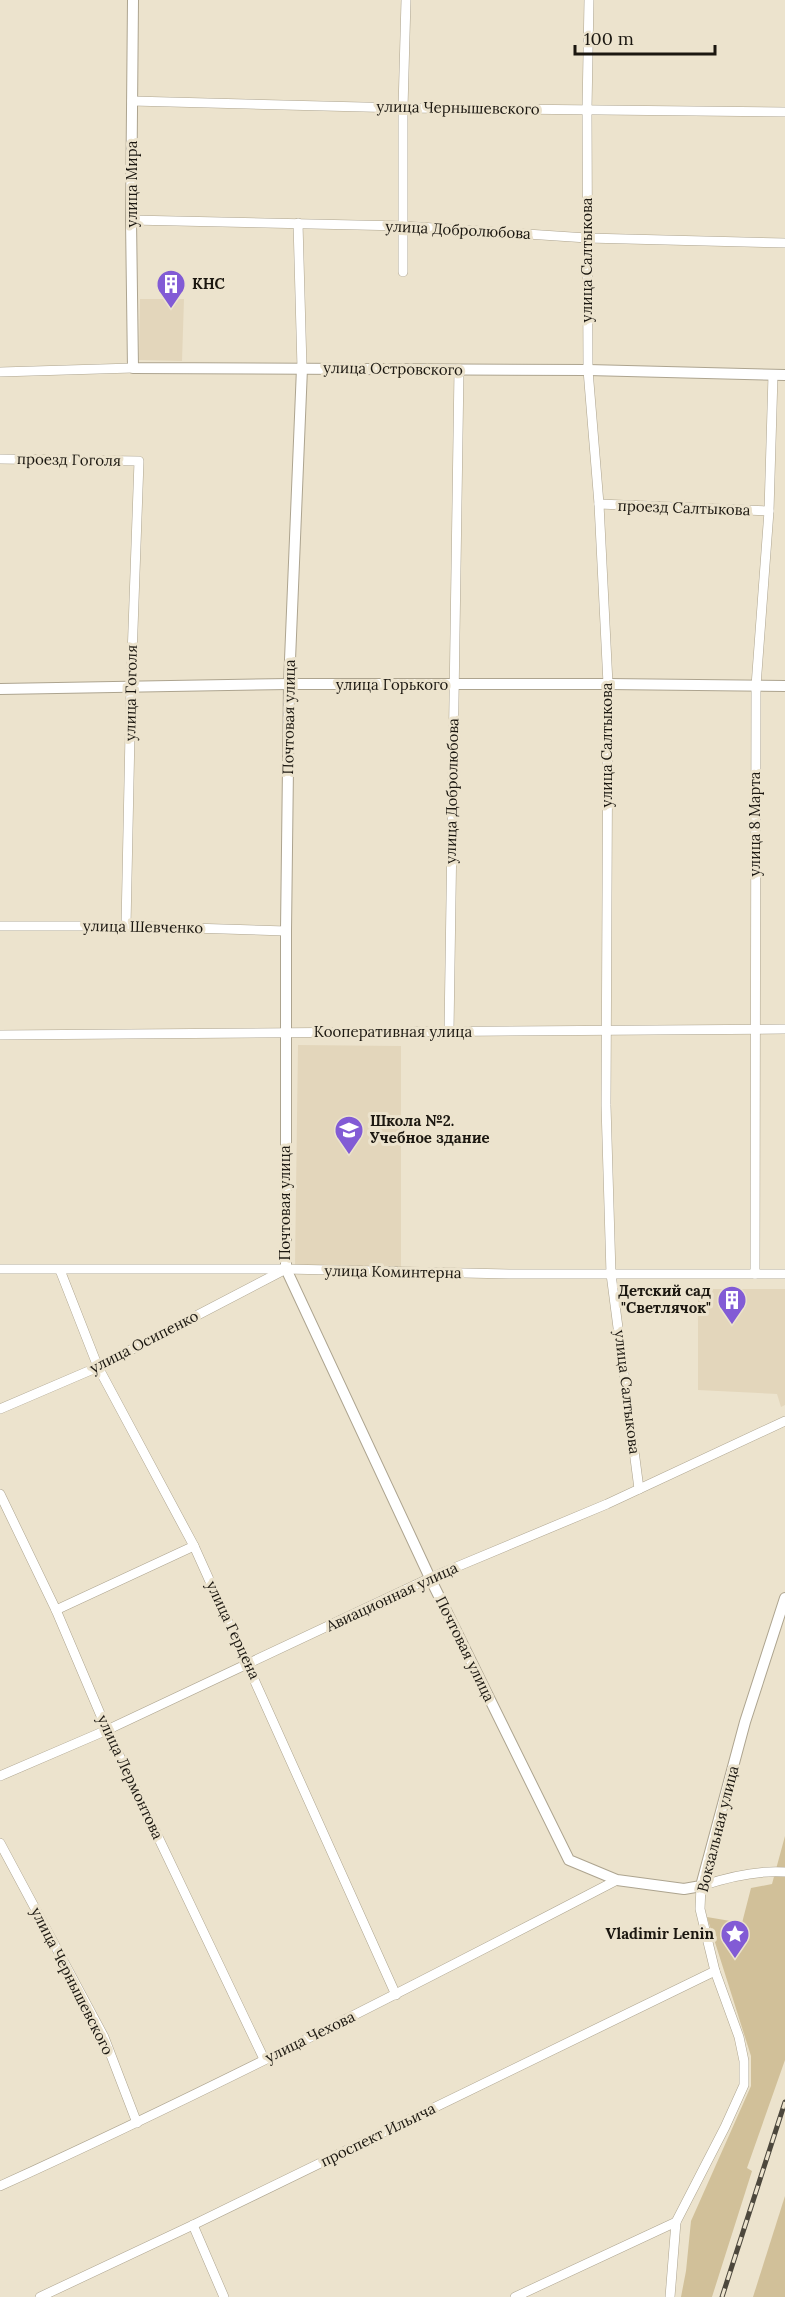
<svg xmlns="http://www.w3.org/2000/svg" width="785" height="2297" viewBox="0 0 785 2297" font-family="Lora,serif">
<style>
.built{fill:#e3d6bb}
.green{fill:#d1c099}
.lines{fill:none;stroke-linecap:round;stroke-linejoin:round}
.minor-casing{stroke:#ada48f;stroke-width:10}
.tertiary-casing{stroke:#ada48f;stroke-width:12}
.minor{stroke:#fff;stroke-width:9}
.tertiary{stroke:#fff;stroke-width:10}
.rail-casing{stroke:#4d483d;stroke-width:5}
.rail{stroke:#ece3cd;stroke-width:3;stroke-dasharray:9;stroke-linecap:butt}
.labels{text-anchor:middle;stroke-width:6;stroke-linejoin:round;paint-order:stroke}
.street-label{font-size:15px;fill:#1b1710;stroke:#ece3cd}
.poi-label{font-size:15px;font-weight:bold;fill:#1b1710;stroke:#ece3cd;text-anchor:start}
</style>
<rect width="100%" height="100%" fill="#ece3cd"/>
<!-- built -->
<g class="built">
<polygon points="140,299 184,299 182,361 139,360"/>
<polygon points="298,1045 401,1046 401,1267 295,1265"/>
<polygon points="698,1289 785,1289 785,1405 781,1407 777,1394 698,1390"/>
</g>
<!-- green -->
<g class="green">
<polygon points="785,1836 785,2060 747,2168 752,2171 712,2297 681,2297 686,2271 691,2221 751,2086 751,2056 707,1917 742,1923 751,1888 772,1884"/>
<polygon points="785,2196 785,2297 753,2297"/>
</g>
<g class="lines">
<!-- minor casing -->
<g class="minor-casing">
<g id="minor">
<polyline points="589,0 587,109 588,370 599,504 608,684 606,1105 611,1274 639,1489"/>
<polyline points="132,101 403,108 785,112"/>
<polyline points="131,220 403,226 587,238 785,243"/>
<polyline points="298,223 302,368"/>
<polyline points="403,272 403,108 406,0"/>
<polyline points="0,372 133,368"/>
<polyline points="0,459 139,461 131,685 126,926"/>
<polyline points="599,504 769,511"/>
<polyline points="0,926 126,926 286,931"/>
<polyline points="449,1031 459,370"/>
<polyline points="0,1035 785,1029"/>
<polyline points="0,1269 286,1269 509,1274 785,1274"/>
<polyline points="60,1270 98,1367 194,1546 396,1995"/>
<polyline points="755,1274 756,686 769,511 773,375"/>
<polyline points="0,1409 98,1367 284,1270"/>
<polyline points="0,1494 56,1610 107,1730 264,2059"/>
<polyline points="56,1610 194,1546"/>
<polyline points="0,1776 107,1730 430,1578 607,1504 785,1421"/>
<polyline points="0,1843 104,2037 137,2123"/>
<path d="M 0,2186 C 209,2091 413,1986 617,1880"/>
<polyline points="193,2225 224,2297"/>
<polyline points="40,2297 193,2225 715,1971"/>
<polyline points="515,2297 676,2222"/>
<path d="M 670,2297 L 676,2222 L 725,2127 L 744,2085 L 744,2061 L 739,2037 L 715,1971 L 700,1909 L 701,1886 C 728,1877 756,1870 785,1872"/>
</g>
</g>
<!-- tertiary casing -->
<g class="tertiary-casing">
<g id="tertiary">
<polyline points="133,0 131,220 133,368 588,370 785,375"/>
<polyline points="302,368 289,684 286,931 286,1269 430,1578 569,1860 617,1880 684,1889 701,1886 745,1722 785,1598"/>
<polyline points="0,689 289,684 608,684 785,686"/>
</g>
</g>
<!-- minor -->
<use href="#minor" class="minor"/>
<!-- tertiary -->
<use href="#tertiary" class="tertiary"/>
<!-- rail casing -->
<g class="rail-casing">
<polyline id="rail" points="722,2297 785,2102"/>
</g>
<!-- rail -->
<use href="#rail" class="rail"/>
</g>
<!-- icons -->
<defs>
<g id="building-pin" transform="scale(1.5)"><path d="M0 17L-7.5 6A9.5 9.5 0 1 1 7.5 6Z" fill="#825bd5" stroke="#ece3cd"/><path d="M-4-6H4V6H1V3H-1V6H-4ZM-2.5-4.3h1.7v1.8h-1.7ZM.8-4.3h1.7v1.8H.8ZM-2.5-1h1.7V.8h-1.7ZM.8-1h1.7V.8H.8Z" fill="#fff"/></g>
<g id="school-pin" transform="scale(1.5)"><path d="M0 17L-7.5 6A9.5 9.5 0 1 1 7.5 6Z" fill="#825bd5" stroke="#ece3cd"/><path d="M0-5L7-2L0 1L-7-2ZM-4 1L0 2.5L4 1V4Q0 6-4 4Z" fill="#fff"/></g>
<g id="sight-pin" transform="scale(1.5)"><path d="M0 17L-7.5 6A9.5 9.5 0 1 1 7.5 6Z" fill="#825bd5" stroke="#ece3cd"/><path d="M0-6L1.8-2.2L6-1.7L2.9 1.2L3.7 5.4L0 3.3L-3.7 5.4L-2.9 1.2L-6-1.7L-1.8-2.2Z" fill="#fff"/></g>
</defs>
<g fill-rule="evenodd">
<use href="#building-pin" x="171" y="284"/>
<use href="#school-pin" x="349" y="1130"/>
<use href="#building-pin" x="732" y="1300"/>
<use href="#sight-pin" x="735" y="1934"/>
</g>
<g class="labels">
<!-- street labels -->
<g class="street-label">
<text transform="translate(458 108) rotate(1)" y="5">улица Чернышевского</text>
<text transform="translate(132 184) rotate(-90)" y="5">улица Мира</text>
<text transform="translate(458 230) rotate(3)" y="5">улица Добролюбова</text>
<text transform="translate(587 260) rotate(-90)" y="5">улица Салтыкова</text>
<text transform="translate(393 369) rotate(1)" y="5">улица Островского</text>
<text transform="translate(69 460) rotate(1)" y="5">проезд Гоголя</text>
<text transform="translate(684 508) rotate(2)" y="5">проезд Салтыкова</text>
<text x="392" y="690">улица Горького</text>
<text transform="translate(131 693) rotate(-89)" y="5">улица Гоголя</text>
<text transform="translate(289 717) rotate(-89)" y="5">Почтовая улица</text>
<text transform="translate(607 745) rotate(-90)" y="5">улица Салтыкова</text>
<text transform="translate(452 791) rotate(-89)" y="5">улица Добролюбова</text>
<text transform="translate(755 824) rotate(-90)" y="5">улица 8 Марта</text>
<text transform="translate(143 927) rotate(1)" y="5">улица Шевченко</text>
<text x="393" y="1037">Кооперативная улица</text>
<text transform="translate(285 1203) rotate(-90)" y="5">Почтовая улица</text>
<text transform="translate(393 1272) rotate(1)" y="5">улица Коминтерна</text>
<text transform="translate(144 1342) rotate(-27)" y="5">улица Осипенко</text>
<text transform="translate(627 1392) rotate(83)" y="5">улица Салтыкова</text>
<text transform="translate(392 1597) rotate(-25)" y="5">Авиационная улица</text>
<text transform="translate(233 1630) rotate(65)" y="5">улица Герцена</text>
<text transform="translate(465 1649) rotate(64)" y="5">Почтовая улица</text>
<text transform="translate(130 1777) rotate(65)" y="5">улица Лермонтова</text>
<text transform="translate(718 1829) rotate(-76)" y="5">Вокзальная улица</text>
<text transform="translate(72 1981) rotate(63)" y="5">улица Чернышевского</text>
<text transform="translate(310 2037) rotate(-26)" y="5">улица Чехова</text>
<text transform="translate(378 2135) rotate(-26)" y="5">проспект Ильича</text>
</g>
<!-- poi labels -->
<g class="poi-label">
<text x="192" y="289">КНС</text>
<text x="370" y="1126">Школа №2.<tspan x="370" dy="17">Учебное здание</tspan></text>
<text x="711" y="1296" text-anchor="end">Детский сад<tspan x="711" dy="17">"Светлячок"</tspan></text>
<text x="714" y="1939" text-anchor="end">Vladimir Lenin</text>
</g>
</g>
<!-- scale -->
<path d="M575 45v9h140v-9" fill="none" stroke="#1b1710" stroke-width="3"/>
<text x="584" y="45" font-size="18" fill="#1b1710" stroke="#ece3cd" stroke-width="4.5" paint-order="stroke">100 m</text>
</svg>
